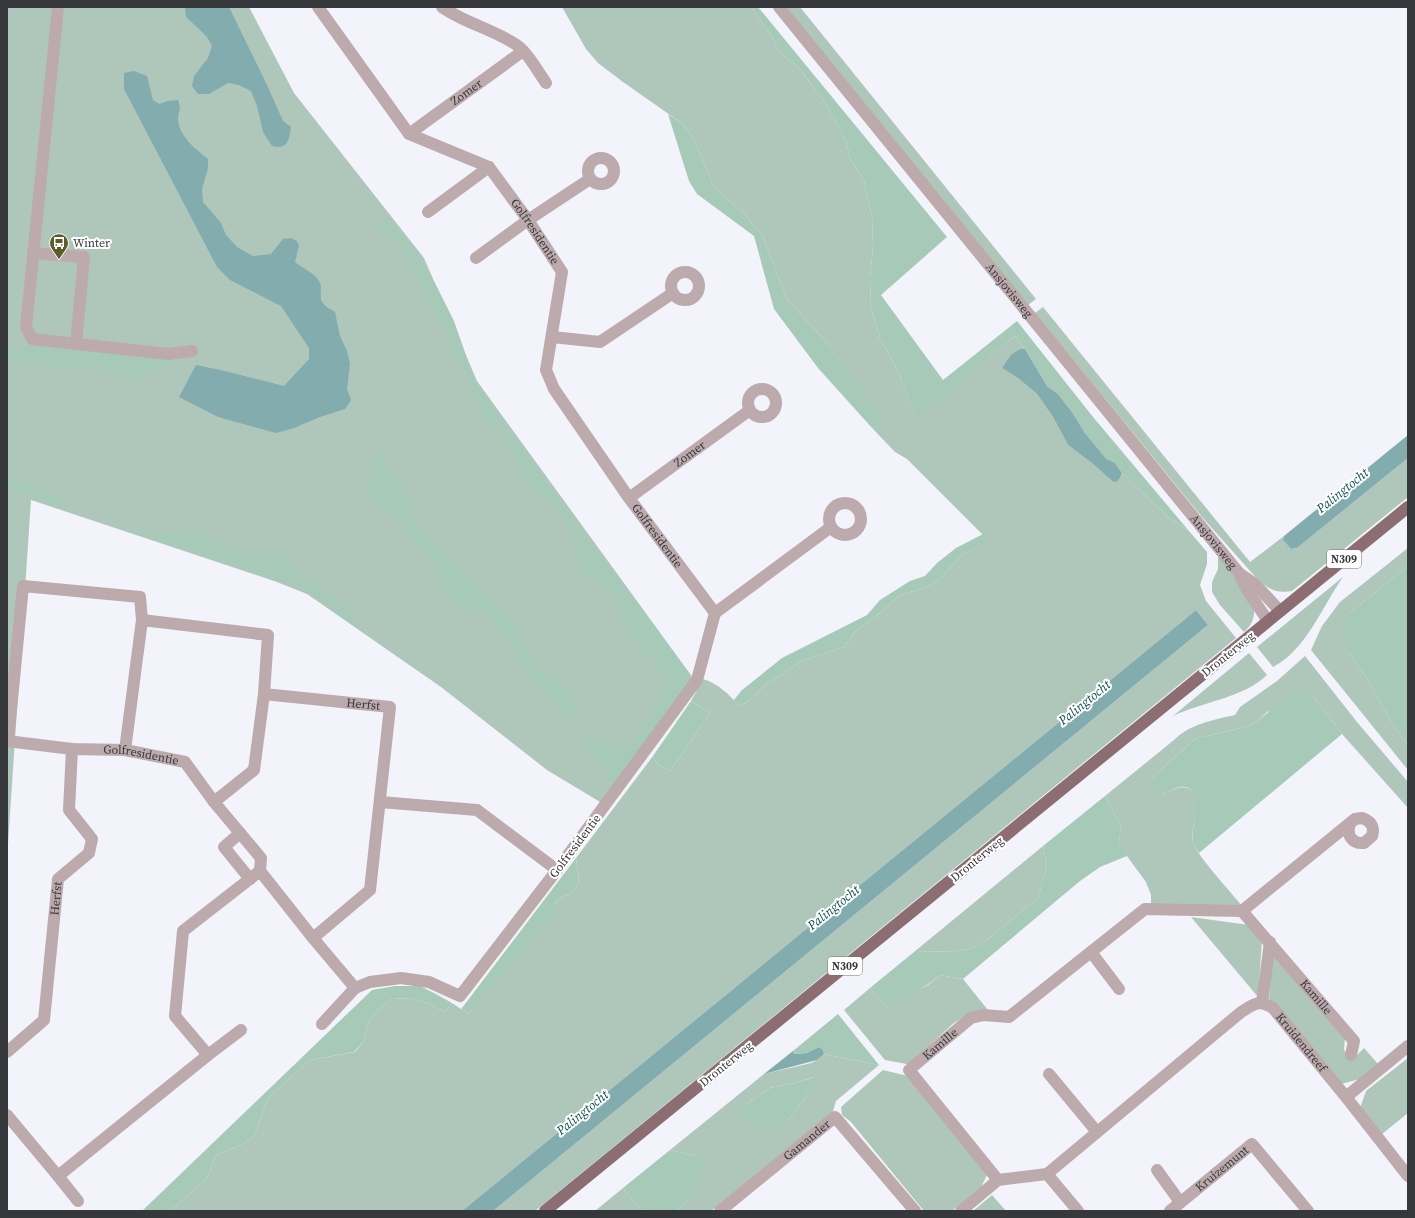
<svg xmlns="http://www.w3.org/2000/svg" width="1415" height="1218" viewBox="0 0 1415 1218" font-family="'Source Serif 4',serif">
<style>
.green{fill:#afc7ba;fill-rule:evenodd}
.forest{fill:#a7cab8}
.water{fill:#82acad}
.lines{fill:none;stroke-linecap:round;stroke-linejoin:round}
.minor{stroke:#bcaaac;stroke-width:12}
.major{stroke:#8b6d72;stroke-width:12}
.labels{text-anchor:middle;stroke-width:4;stroke-linejoin:round;paint-order:stroke}
.shield{fill:#fff;stroke:#737476;stroke-width:1}
.shield-label{font-size:11px;font-weight:bold;fill:#37383b}
.street-label{font-size:12px;fill:#37383b;stroke:#fff}
.poi-label{font-size:12px;fill:#37383b;stroke:#fff;text-anchor:start}
.water-label{font-size:13px;font-style:italic;fill:#0f4f51;stroke:#fff}
</style>
<rect width="100%" height="100%" fill="#f2f3fb"/>
<!-- green -->
<g class="green">
<polygon points="7,7 249,7 294,93 424,258 477,381 693,678 605,805 547,770 441,687 307,594 277,582 31,500 7,859"/>
<path d="M 562,7 L 751,7 L 773,38 L 779,52 L 799,68 L 827,105 L 846,141 L 850,158 L 864,181 L 872,216 L 873,246 L 870,278 L 871,308 L 880,338 L 899,373 L 916,418 L 1015,336 L 1025,349 L 1020,349 L 1002,368 L 1019,379 L 1037,394 L 1053,417 L 1068,445 L 1093,464 L 1112,481 L 1120,478 L 1122,473 L 1167,516 L 1189,531 L 1207,552 L 1207,564 L 1200,585 L 1206,601 L 1236,638 L 535,1211 L 493,1211 L 1208,625 L 1196,610 L 462,1211 L 170,1211 L 207,1178 L 216,1155 L 245,1143 L 254,1136 L 268,1098 L 310,1060 L 355,1052 L 364,1041 L 368,1024 L 378,1009 L 392,999 L 409,998 L 428,1003 L 445,1012 L 452,1003 L 461,1009 L 462,1008 L 469,1014 L 560,897 L 571,894 L 579,883 L 576,858 L 653,756 L 658,765 L 670,771 L 710,713 L 691,701 L 703,679 C 719,684 728,694 740,706 L 747,702 L 765,685 L 802,661 L 844,647 L 856,631 L 879,614 L 900,595 L 925,588 L 942,577 L 960,556 L 985,543 L 988,540 L 907,459 L 895,452 L 873,429 L 884,421 L 827,343 L 787,299 L 762,235 L 745,215 L 714,187 L 693,138 L 683,124 L 623,82 L 598,63 L 586,49 Z"/>
<polygon points="784,7 800,7 1036,299 1028,305"/>
<path d="M 1043,307 L 1250,562 L 1284,536 L 1283,540 L 1291,549 L 1297,548 L 1408,458 L 1408,497 L 1292,591 C 1277,593 1273,591 1260,582 L 1202,517 L 1035,313 Z"/>
<polygon points="1408,548 1408,566 1350,613 1349,652 1368,680 1395,728 1408,745 1408,770 1311,650 1322,626 1340,602"/>
<path d="M 1218,554 C 1226,566 1252,598 1254,610 C 1255,619 1250,627 1244,632 L 1220,605 L 1212,592 L 1212,582 L 1218,569 Z"/>
<path d="M 1343,577 C 1322,607 1306,650 1273,667 L 1257,647 Z"/>
<path d="M 1249,653 L 1267,675 C 1241,699 1204,701 1173,716 Z"/>
<path d="M 1305,656 L 1357,722 L 1408,782 L 1408,808 L 1342,734 L 1311,694 L 1267,712 L 1259,720 L 1249,726 L 1195,739 L 1151,779 L 1162,794 C 1170,791 1183,783 1191,790 C 1202,800 1190,828 1193,842 C 1196,855 1232,893 1242,906 L 1151,904 L 1151,895 L 1146,882 L 1124,852 L 1119,841 L 1121,827 L 1105,796 L 1174,740 C 1190,724 1213,720 1235,715 L 1240,707 L 1277,681 Z"/>
<polygon points="1043,846 1047,866 1038,898 981,945 961,951 914,952"/>
<polygon points="1191,917 1249,925 1262,940 1258,997"/>
<polygon points="1273,953 1345,1037 1344,1050 1353,1059 1364,1048 1378,1064 1360,1079 1341,1084 1274,1003 1269,999"/>
<polygon points="940,975 963,979 988,1010 973,1012 954,1023 915,1058 912,1065 885,1060 844,1010 870,988 886,1006 928,985"/>
<path d="M 824,1054 L 879,1065 L 836,1101 L 833,1111 L 829,1115 L 711,1211 L 676,1211 L 688,1200 L 696,1156 L 670,1150 L 764,1074 L 811,1063 L 817,1060 ZM 814,1077 L 806,1097 L 788,1120 L 737,1113 L 748,1103 L 770,1088 L 795,1083 Z"/>
<polygon points="1408,1058 1408,1113 1382,1134 1360,1108 1366,1091"/>
<polygon points="883,1070 908,1076 988,1173 981,1187 952,1211 924,1211 851,1122 842,1115 841,1107"/>
<polygon points="623,1188 642,1211 595,1211"/>
<polygon points="992,1195 1006,1211 973,1211"/>
</g>
<!-- forest -->
<g class="forest">
<polygon points="751,7 758,7 947,237 881,295 943,380 1017,321 1093,417 1189,531 1167,516 1122,473 1115,463 1106,460 1085,433 1072,412 1058,394 1047,386 1025,349 1015,336 916,419 899,373 880,338 871,308 870,278 873,246 872,216 864,181 850,158 846,141 827,105 799,68 779,52 773,38"/>
<polygon points="668,114 683,124 693,138 714,187 745,215 762,235 787,299 827,343 885,421 873,429 818,368 774,309 754,236 697,194 689,181"/>
<path d="M 384,216 L 414,246 L 434,281 L 454,321 L 476,384 L 569,514 L 690,674 L 659,722 L 612,786 L 581,735 L 586,731 L 615,745 L 628,745 L 643,729 L 654,709 L 667,689 C 659,671 652,654 635,645 L 629,630 L 622,623 L 614,596 L 597,582 L 583,574 L 579,566 L 577,542 L 560,514 L 544,496 L 530,487 L 522,469 L 512,453 L 502,441 L 502,431 L 481,415 L 477,404 L 469,394 L 468,375 L 452,357 L 447,332 L 435,313 L 407,255 L 395,242 L 375,226 Z"/>
<polygon points="7,344 178,358 162,370 148,372 134,382 91,366 55,370 43,364 10,362 7,361"/>
<polygon points="382,454 416,508 410,515 436,544 476,582 507,617 533,657 541,672 564,683 570,692 577,716 571,721 553,706 485,612 481,616 462,608 449,600 443,590 434,567 394,515 379,506 371,498 366,480 375,461"/>
<polygon points="7,475 22,482 40,486 60,497 72,511 7,490"/>
<polygon points="130,531 204,534 226,547 246,555 270,553 287,556 293,570 305,579 318,583 352,613 358,628 301,587"/>
<polygon points="983,534 989,540 986,543 960,556 942,577 925,588 900,595 879,614 856,631 844,647 802,661 765,685 747,702 740,706 734,700 742,690 782,658 867,615 880,600 910,581 925,576 937,563 956,548"/>
<polygon points="1408,566 1408,745 1395,728 1368,680 1349,652 1345,626 1350,613"/>
<path d="M 1293,691 L 1301,691 L 1311,694 L 1342,734 L 1199,853 C 1197,850 1194,846 1193,842 C 1190,829 1206,783 1180,787 C 1174,788 1167,792 1162,794 C 1155,791 1152,786 1151,779 L 1195,739 L 1249,726 L 1259,720 Z"/>
<polygon points="691,701 710,713 670,771 658,765 653,756"/>
<path d="M 1105,796 L 1121,827 L 1119,841 L 1127,856 L 1100,867 L 1080,881 L 963,979 L 940,975 C 923,989 906,998 886,1006 L 870,988 L 914,952 L 961,951 L 981,945 L 1038,898 L 1047,866 L 1043,846 Z"/>
<polygon points="576,858 579,883 571,894 560,897 555,903 556,911 469,1014 462,1008"/>
<polygon points="395,986 420,986 434,993 452,1003 445,1012 428,1003 409,998 392,999 378,1009 368,1024 364,1041 354,1052 310,1060 268,1098 254,1136 245,1143 216,1155 207,1178 170,1211 142,1211 372,990"/>
<polygon points="838,1014 879,1065 824,1054 823,1050 819,1047 807,1053 794,1054 793,1051"/>
<polygon points="815,1077 806,1097 788,1120 776,1129 759,1128 744,1121 736,1113 748,1103 770,1088 795,1083"/>
<polygon points="670,1150 696,1156 705,1163 702,1174 688,1200 676,1211 642,1211 623,1188"/>
</g>
<!-- water -->
<g class="water">
<path d="M 185,7 L 229,7 L 267,85 L 283,121 L 291,127 C 289,140 288,150 272,146 L 263,132 L 257,106 L 251,91 L 239,85 L 228,83 L 209,94 L 198,94 L 192,86 L 194,76 L 208,58 L 212,46 L 207,37 L 199,29 L 186,17 Z"/>
<path d="M 134,71 L 147,76 L 153,100 L 159,104 L 168,101 L 178,100 C 182,109 178,111 178,119 C 179,137 196,149 208,159 L 208,168 L 202,189 L 203,202 L 221,223 L 226,235 L 237,247 L 253,256 L 271,254 L 283,239 L 291,238 L 297,241 L 299,246 L 295,262 C 303,269 316,273 320,283 C 322,288 320,293 321,299 C 322,305 330,309 335,312 L 340,336 L 347,351 L 350,364 L 347,389 L 351,400 L 345,409 L 320,417 L 294,428 L 276,433 L 218,417 L 179,397 L 196,365 L 225,371 L 284,386 L 309,359 L 309,348 L 281,306 L 230,280 L 217,267 L 124,89 L 124,73 Z"/>
<polygon points="1020,349 1025,349 1047,386 1058,394 1072,412 1085,433 1106,459 1115,463 1122,473 1120,478 1116,482 1112,481 1093,464 1068,445 1053,417 1037,394 1019,379 1002,368 1011,355"/>
<polygon points="1408,435 1408,458 1297,548 1291,549 1283,540 1284,536"/>
<polygon points="1196,610 1208,625 493,1211 462,1211"/>
<polygon points="819,1047 823,1050 824,1054 817,1060 764,1074 793,1051 794,1054 807,1053"/>
</g>
<g class="lines">
<!-- minor -->
<g class="minor">
<polyline points="58,7 26,327 32,339 168,354 192,351"/>
<path id="s1" d="M 318,7 L 409,134 L 489,167 L 528,220 L 562,272 L 546,370 L 554,389 L 629,498 L 715,613 L 697,680 L 557,870 L 460,996 L 429,982 L 401,978 L 370,982 L 355,988 L 322,1024"/>
<path d="M 442,7 C 463,22 489,28 512,42 C 527,50 536,69 546,83"/>
<path id="s2" d="M 779,7 L 1239,573 L 1247,590 L 1268,621"/>
<path id="s3" d="M 409,134 L 523,51"/>
<circle cx="601" cy="171" r="13"/>
<polyline points="428,212 489,167"/>
<polyline points="33,253 84,257 76,344"/>
<polyline points="476,258 528,220 590,179"/>
<circle cx="685" cy="286" r="14"/>
<polyline points="552,337 600,342 673,293"/>
<circle cx="762" cy="403" r="14"/>
<path id="s4" d="M 629,498 L 750,410"/>
<circle cx="845" cy="519" r="16"/>
<polyline points="1240,574 1255,584 1280,611"/>
<polyline points="715,613 831,527"/>
<path id="s5" d="M 7,741 L 72,749 L 125,750 L 185,762 L 214,802 L 261,858 L 260,871 L 313,938 L 355,988"/>
<path id="s6" d="M 8,741 L 23,586 L 140,597 L 142,620 L 268,635 L 264,694 L 390,707 L 370,890 L 313,938"/>
<polyline points="125,750 142,620"/>
<polyline points="214,802 254,770 264,694"/>
<polyline points="380,802 477,810 557,870"/>
<polyline points="240,833 224,847 250,879"/>
<path d="M 1242,911 L 1355,819 L 1362,818 C 1371,821 1375,827 1372,836 L 1364,843 C 1352,844 1346,835 1350,824"/>
<polyline points="1091,952 1119,989"/>
<polyline points="1262,1003 1270,942"/>
<path id="s7" d="M 7,1052 L 44,1020 L 58,879 L 89,853 L 92,839 L 69,810 L 72,749"/>
<polyline points="208,1055 241,1030"/>
<polyline points="1049,1074 1097,1132"/>
<polyline points="1346,1097 1408,1046"/>
<polyline points="7,1115 58,1176 208,1055 175,1016 183,931 260,871"/>
<polyline points="1157,1170 1180,1202"/>
<polyline points="1047,1174 1078,1211"/>
<polyline points="58,1176 78,1201"/>
<path id="s8" d="M 998,1180 L 909,1070 L 971,1018 L 983,1015 L 1009,1017 L 1145,909 L 1242,911 L 1354,1041 L 1351,1055"/>
<path id="s9" d="M 720,1211 L 835,1117 L 915,1211"/>
<path id="s10" d="M 961,1211 L 998,1180 L 1047,1174 L 1240,1013 C 1253,1004 1258,999 1273,1008 L 1346,1097 L 1408,1176"/>
<path id="s11" d="M 1170,1211 L 1252,1144 L 1308,1211"/>
</g>
<!-- major -->
<polyline class="major" points="545,1211 1408,507"/>
</g>
<!-- icons -->
<defs>
<g id="bus-pin" transform="scale(1)"><path d="M0 17L-7.5 6A9.5 9.5 0 1 1 7.5 6Z" fill="#5a5c29" stroke="#fff"/><path d="M-5-6H5V4H4V6H2V4H-2V6H-4V4H-5ZM-3.5-4V0h7V-4ZM-3.5 1.2v1.5H-2V1.2ZM2 1.2v1.5H3.5V1.2Z" fill="#fff"/></g>
</defs>
<g fill-rule="evenodd">
<use href="#bus-pin" x="59" y="243"/>
</g>
<g class="labels">
<!-- shield labels -->
<g class="shield">
<rect x="1327" y="550" width="34" height="18" rx="3"/>
<rect x="828" y="957" width="34" height="18" rx="3"/>
</g>
<g class="shield-label">
<text x="1344" y="563">N309</text>
<text x="845" y="970">N309</text>
</g>
<!-- street labels -->
<g class="street-label">
<text dy="4" stroke="none"><textPath href="#s3" startOffset="71">Zomer</textPath></text>
<text dy="4" stroke="none"><textPath href="#s1" startOffset="322">Golfresidentie</textPath></text>
<text dy="4" stroke="none"><textPath href="#s2" startOffset="365">Ansjovisweg</textPath></text>
<text dy="4" stroke="none"><textPath href="#s4" startOffset="75">Zomer</textPath></text>
<text dy="4" stroke="none"><textPath href="#s1" startOffset="670">Golfresidentie</textPath></text>
<text dy="4" stroke="none"><textPath href="#s2" startOffset="689">Ansjovisweg</textPath></text>
<text transform="translate(1228 654) rotate(-39)" y="4">Dronterweg</text>
<text dy="4" stroke="none"><textPath href="#s6" startOffset="582">Herfst</textPath></text>
<text dy="4" stroke="none"><textPath href="#s5" startOffset="135">Golfresidentie</textPath></text>
<text transform="translate(575 846) rotate(-53)" y="4">Golfresidentie</text>
<text transform="translate(977 859) rotate(-39)" y="4">Dronterweg</text>
<text dy="4" stroke="none"><textPath href="#s7" startOffset="171">Herfst</textPath></text>
<text dy="4" stroke="none"><textPath href="#s8" startOffset="645">Kamille</textPath></text>
<text dy="4" stroke="none"><textPath href="#s10" startOffset="430">Kruidendreef</textPath></text>
<text dy="4" stroke="none"><textPath href="#s8" startOffset="182">Kamille</textPath></text>
<text transform="translate(726 1064) rotate(-39)" y="4">Dronterweg</text>
<text dy="4" stroke="none"><textPath href="#s9" startOffset="112">Gamander</textPath></text>
<text dy="4" stroke="none"><textPath href="#s11" startOffset="67">Kruizemunt</textPath></text>
</g>
<!-- poi labels -->
<g class="poi-label">
<text x="73" y="247">Winter</text>
</g>
<!-- water labels -->
<g class="water-label">
<text transform="translate(1342 490) rotate(-39)" y="5">Palingtocht</text>
<text transform="translate(1084 702) rotate(-39)" y="5">Palingtocht</text>
<text transform="translate(833 907) rotate(-39)" y="5">Palingtocht</text>
<text transform="translate(582 1112) rotate(-39)" y="5">Palingtocht</text>
</g>
</g>
<!-- border -->
<rect width="1415" height="1218" fill="none" stroke="#37383b" stroke-width="16"/>
</svg>
